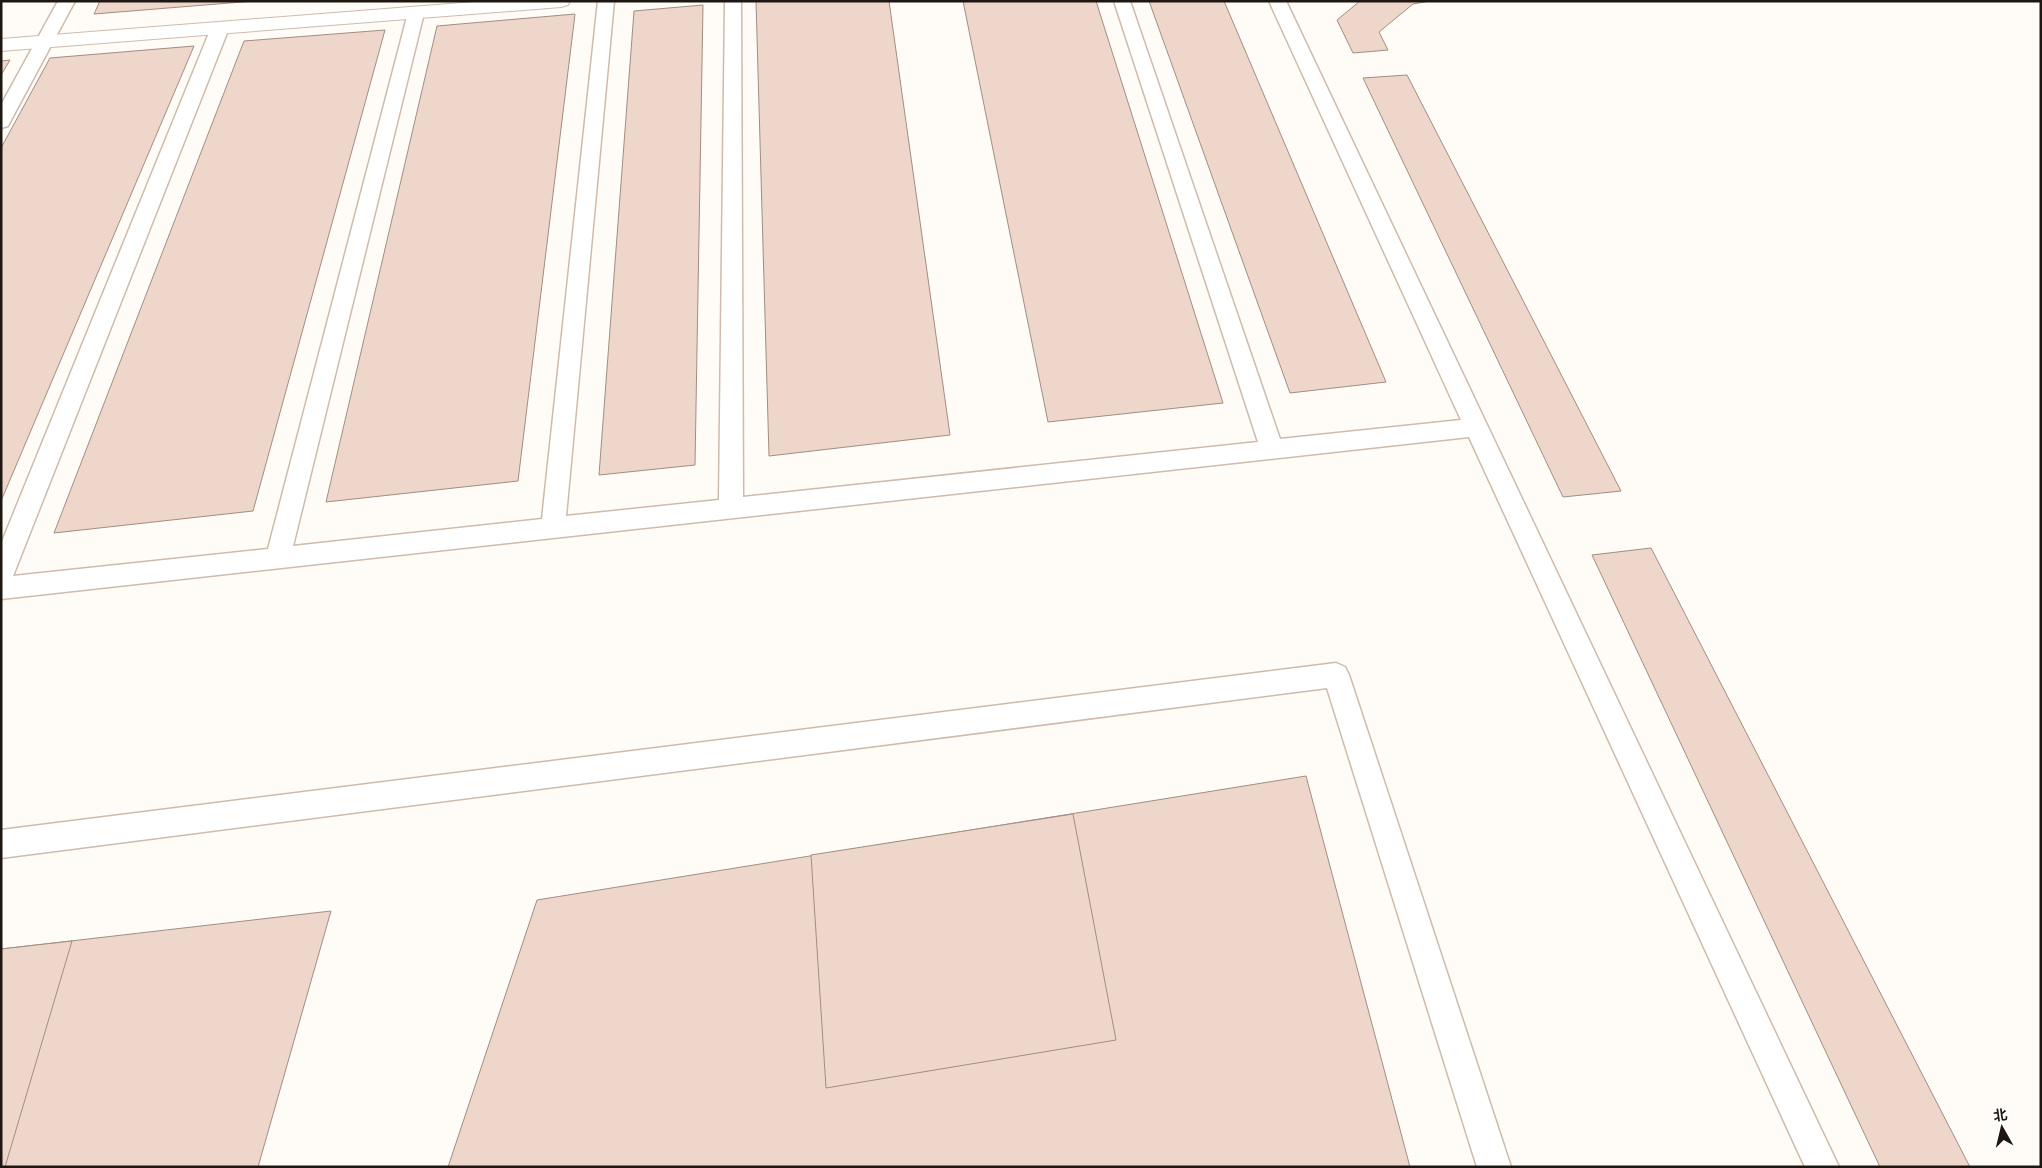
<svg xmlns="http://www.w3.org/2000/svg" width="2042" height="1168" viewBox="0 0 2042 1168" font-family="Lora,'Noto Sans SC',serif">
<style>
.building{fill:#eed6ca;stroke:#a28d81}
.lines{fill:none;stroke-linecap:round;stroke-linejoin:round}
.lane-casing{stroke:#cfbbac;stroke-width:3}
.street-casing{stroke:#cfbbac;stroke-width:2}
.lane{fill:#fff;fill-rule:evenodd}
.street{fill:#fff;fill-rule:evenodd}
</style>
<rect width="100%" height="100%" fill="#fffbf7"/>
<!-- building -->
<g class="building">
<polygon points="100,1 254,1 94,14"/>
<polygon points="756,1 889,1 950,435 769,456"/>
<polygon points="963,1 1096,1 1223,403 1048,422"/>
<polygon points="1149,1 1224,1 1386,382 1290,393"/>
<polygon points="1360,1 1430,1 1413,4 1379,32 1388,50 1353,53 1337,20"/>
<polygon points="703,5 695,465 599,475 634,11"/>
<polygon points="575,14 518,481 326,502 437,26"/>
<polygon points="385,30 253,511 54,533 244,41"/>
<polygon points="194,46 1,501 1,148 50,58"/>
<polygon points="10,60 1,75 1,61"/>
<polygon points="1407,75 1621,491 1563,497 1363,78"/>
<polygon points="1651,548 1970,1167 1880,1167 1592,555"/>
<polygon points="1306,776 1410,1167 448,1167 537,900"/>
<polygon points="1073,814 1116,1040 826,1088 811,855"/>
<polygon points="331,911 258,1167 1,1167 1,949"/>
<polygon points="72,941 5,1167 1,1167 1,949"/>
</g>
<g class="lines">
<!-- lane casing -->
<g class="lane-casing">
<g id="lane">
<polygon points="58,1 75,1 10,122 8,126 1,128 1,105"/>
<polygon points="598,1 614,1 566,516 719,500 725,1 741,1 743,497 1258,442 1114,1 1130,1 1280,439 1461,420 1269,1 1286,1 1839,1167 1805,1167 1469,437 1,599 1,544 211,28 214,24 220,23 226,24 229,28 13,576 268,549 408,13 410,9 422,9 424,13 293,546 542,519"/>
<polygon points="1336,663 1345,667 1349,675 1511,1167 1477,1167 1327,688 1,858 1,830"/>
</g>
</g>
<!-- street casing -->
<g class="street-casing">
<polygon id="street" points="487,1 570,1 568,5 561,7 1,51 1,39"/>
</g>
<!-- lane -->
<use href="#lane" class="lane"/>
<!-- street -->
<use href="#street" class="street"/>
</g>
<!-- border -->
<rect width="2042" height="1168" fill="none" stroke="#1e1611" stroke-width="5"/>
<!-- north arrow -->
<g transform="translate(2002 1128) rotate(352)" stroke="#ffffff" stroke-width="4" paint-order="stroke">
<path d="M0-4L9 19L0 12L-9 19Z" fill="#1e1611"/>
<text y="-8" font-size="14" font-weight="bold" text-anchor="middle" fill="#1e1611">北</text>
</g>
</svg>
